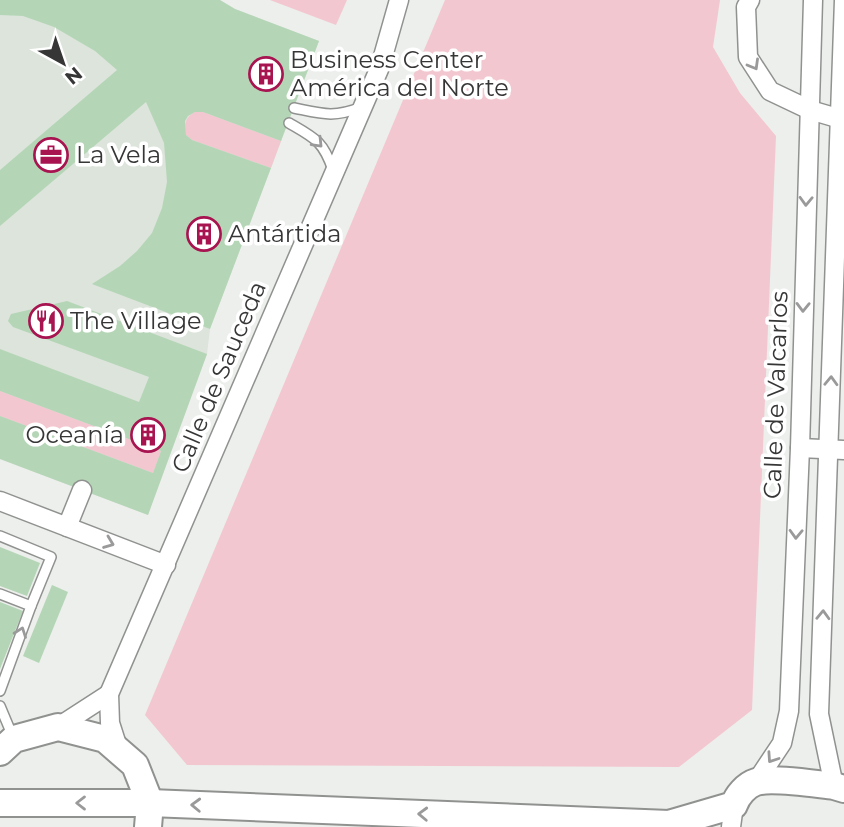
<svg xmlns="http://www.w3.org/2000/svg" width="844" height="827" viewBox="0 0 844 827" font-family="Montserrat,sans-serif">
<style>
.built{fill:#dce4dc}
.green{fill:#f3c7d0}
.building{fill:#b5d6b6}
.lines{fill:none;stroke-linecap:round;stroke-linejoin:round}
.lane-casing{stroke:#909290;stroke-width:12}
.street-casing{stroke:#909290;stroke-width:21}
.secondary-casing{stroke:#909290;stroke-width:30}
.lane{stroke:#fff;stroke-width:9}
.street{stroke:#fff;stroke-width:18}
.secondary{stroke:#fff;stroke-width:26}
.oneway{stroke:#9a9a9a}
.labels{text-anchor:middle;stroke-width:7;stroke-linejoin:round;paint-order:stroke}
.poi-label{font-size:24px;fill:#353635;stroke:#fff;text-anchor:start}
.street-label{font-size:24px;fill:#353635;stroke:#fff}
</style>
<rect width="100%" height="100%" fill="#ecefec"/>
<!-- built -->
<polygon class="built" points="0,0 220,0 235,9 319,41 210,329 207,354 148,515 0,459"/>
<!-- green -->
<g class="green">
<polygon points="270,0 347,0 336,25"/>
<polygon points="445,0 720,0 713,47 740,93 776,136 752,710 679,767 187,765 145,715"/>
<path d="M 195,112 L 203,112 L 281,141 L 271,168 L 192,140 L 186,135 C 185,124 184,118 195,112 Z"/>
<polygon points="0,391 161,451 153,473 0,416"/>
</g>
<!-- building -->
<g class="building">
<polygon points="0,0 220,0 235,9 319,41 281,141 203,112 195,112 188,116 185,121 186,135 192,140 271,168 210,329 92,284 120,266 137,251 152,233 162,208 167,182 164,143 146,102 0,226 0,170 117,70 95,51 54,27 23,16 0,15"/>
<polygon points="67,301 207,354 148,515 0,459 0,416 153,473 161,451 0,391 0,349 139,402 149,377 13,327 8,321 11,314"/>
<polygon points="0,547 40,563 27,596 0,586"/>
<polygon points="52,585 68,592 39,663 23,656"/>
<polygon points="0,602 23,611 0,669"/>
</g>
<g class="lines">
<!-- lane casing -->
<g class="lane-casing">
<g id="lane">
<path d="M 294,108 C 323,114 333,118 362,107"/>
<path d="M 289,123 C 315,138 323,141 333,170"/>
<polyline points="0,536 51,557 31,606"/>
<polyline points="0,594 31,606 0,691"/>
<polyline points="0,706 13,737"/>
</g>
</g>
<!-- street casing -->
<g class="street-casing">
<g id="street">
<polyline points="750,0 746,7 748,57 770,91 810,110 844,120"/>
<polyline points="800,448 844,450"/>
<polyline points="0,501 166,565"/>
<polyline points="67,527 82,490"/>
<polyline points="58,727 109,694"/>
<polyline points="119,751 110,723 109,694 380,67 399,0"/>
<polyline points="756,782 782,743 789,711 800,448 813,0"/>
<polyline points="834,786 819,714 844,0"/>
<polyline points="731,827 734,805"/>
</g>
</g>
<!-- secondary casing -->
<g class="secondary-casing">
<g id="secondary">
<polyline points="0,752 14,739 58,727 105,739 135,765 150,803 148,827"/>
<path d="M 0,803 L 150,803 L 669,824 L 734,805 C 737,796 746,785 756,782 C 772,777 815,784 834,786 L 844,789"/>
</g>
</g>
<!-- lane -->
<use href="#lane" class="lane"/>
<!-- street -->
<use href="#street" class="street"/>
<!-- secondary -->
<use href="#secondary" class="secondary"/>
</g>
<!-- one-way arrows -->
<defs><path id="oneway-chevron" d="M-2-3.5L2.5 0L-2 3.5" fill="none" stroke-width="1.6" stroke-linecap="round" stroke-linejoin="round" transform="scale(1.75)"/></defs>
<g class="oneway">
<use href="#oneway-chevron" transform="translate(754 65) rotate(60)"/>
<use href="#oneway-chevron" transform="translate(318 143) rotate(46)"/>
<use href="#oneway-chevron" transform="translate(806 201) rotate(92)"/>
<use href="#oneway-chevron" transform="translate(803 307) rotate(91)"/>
<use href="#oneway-chevron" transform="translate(831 381) rotate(-88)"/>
<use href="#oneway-chevron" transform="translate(796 534) rotate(92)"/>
<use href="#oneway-chevron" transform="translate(109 543) rotate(21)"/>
<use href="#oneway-chevron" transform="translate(823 615) rotate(-88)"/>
<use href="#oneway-chevron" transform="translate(21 632) rotate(-70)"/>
<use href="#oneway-chevron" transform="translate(772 758) rotate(124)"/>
<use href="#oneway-chevron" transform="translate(81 803) rotate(-180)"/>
<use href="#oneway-chevron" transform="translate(196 805) rotate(-178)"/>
<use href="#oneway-chevron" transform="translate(423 814) rotate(-178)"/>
</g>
<!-- icons -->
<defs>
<g id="building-ring" transform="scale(1.75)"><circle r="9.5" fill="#fff" stroke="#a71450" stroke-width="1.5"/><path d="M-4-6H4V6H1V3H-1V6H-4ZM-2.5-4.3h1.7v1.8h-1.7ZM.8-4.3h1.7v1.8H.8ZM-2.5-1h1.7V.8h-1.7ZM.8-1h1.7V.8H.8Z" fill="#a71450"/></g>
<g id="office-ring" transform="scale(1.75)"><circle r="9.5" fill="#fff" stroke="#a71450" stroke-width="1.5"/><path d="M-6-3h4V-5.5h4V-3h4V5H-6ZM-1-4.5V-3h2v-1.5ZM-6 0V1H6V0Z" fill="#a71450"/></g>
<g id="restaurant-ring" transform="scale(1.75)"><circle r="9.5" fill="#fff" stroke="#a71450" stroke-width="1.5"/><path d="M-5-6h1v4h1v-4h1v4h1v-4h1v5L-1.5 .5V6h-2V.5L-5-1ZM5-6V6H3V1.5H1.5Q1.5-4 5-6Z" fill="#a71450"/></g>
</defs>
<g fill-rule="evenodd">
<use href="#building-ring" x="266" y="74"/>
<use href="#office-ring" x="51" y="155"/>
<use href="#building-ring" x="204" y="234"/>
<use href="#restaurant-ring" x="46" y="321"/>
<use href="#building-ring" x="148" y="435"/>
</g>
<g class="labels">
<!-- poi labels -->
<g class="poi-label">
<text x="290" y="68">Business Center<tspan x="290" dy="28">América del Norte</tspan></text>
<text x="76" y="163">La Vela</text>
<text x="228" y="242">Antártida</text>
<text x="70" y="329">The Village</text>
<text x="124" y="443" text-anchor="end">Oceanía</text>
</g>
<!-- street labels -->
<g class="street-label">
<text transform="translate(219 377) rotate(-67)" y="8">Calle de Sauceda</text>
<text transform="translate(776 395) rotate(-88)" y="8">Calle de Valcarlos</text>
</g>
</g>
<!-- north arrow -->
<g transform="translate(63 63) rotate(140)" stroke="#ffffff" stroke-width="5" paint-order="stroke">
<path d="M0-5L12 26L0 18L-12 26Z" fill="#353635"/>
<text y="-10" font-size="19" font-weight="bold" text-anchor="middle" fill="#353635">N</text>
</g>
</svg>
